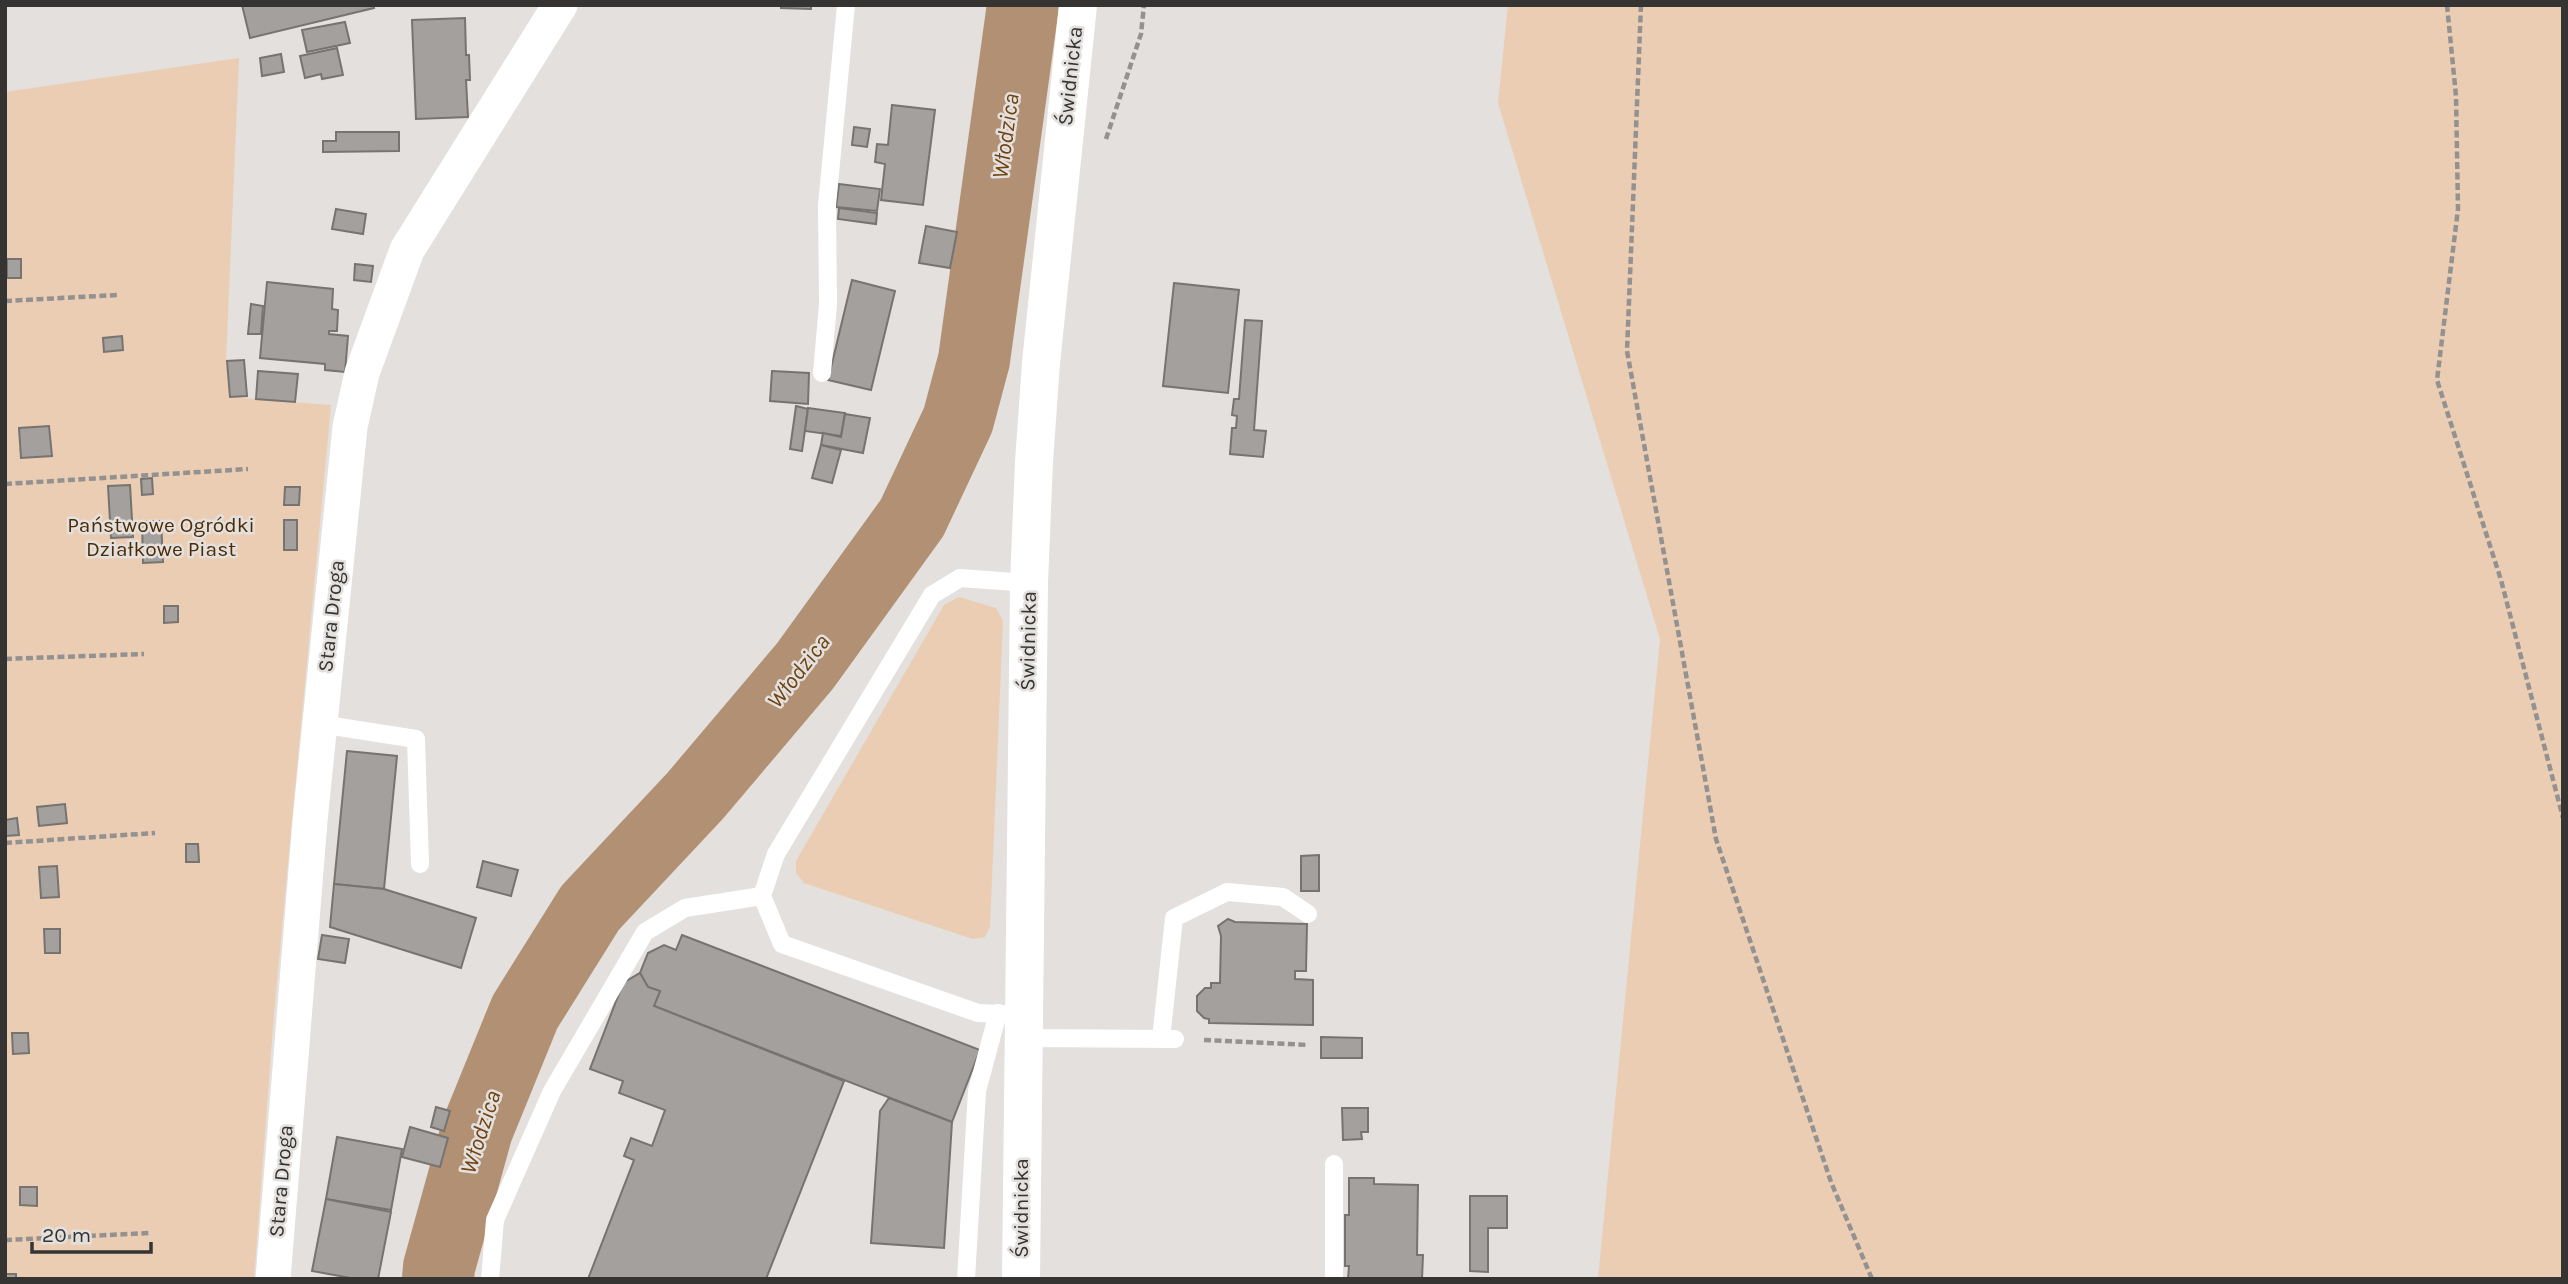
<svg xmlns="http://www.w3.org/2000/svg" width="2568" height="1284" viewBox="0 0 2568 1284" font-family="Karla,sans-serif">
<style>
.green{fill:#ebcdb3}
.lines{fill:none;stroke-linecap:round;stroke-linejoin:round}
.river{stroke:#b29073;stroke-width:72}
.building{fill:#a4a09d;stroke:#767370;stroke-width:2}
.path{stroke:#949290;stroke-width:4.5;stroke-dasharray:7 3.5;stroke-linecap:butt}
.lane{stroke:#fff;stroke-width:18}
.street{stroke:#fff;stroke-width:35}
.secondary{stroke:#fff;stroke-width:38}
.labels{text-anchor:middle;stroke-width:5;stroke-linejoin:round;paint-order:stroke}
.street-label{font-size:21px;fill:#353433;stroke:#e3e0dd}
.park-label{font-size:21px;fill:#4d2b05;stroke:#e3e0dd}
.water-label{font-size:23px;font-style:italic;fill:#704313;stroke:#e3e0dd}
</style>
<rect width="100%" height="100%" fill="#e3e0dd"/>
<!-- green -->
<g class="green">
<polygon points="1508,5 2563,5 2563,1279 1598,1279 1660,639 1498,103"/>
<polygon points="239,58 226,361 230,397 331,405 274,1013 254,1279 5,1279 5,92"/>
<polygon points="959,597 996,608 1003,621 990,927 985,937 973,939 804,883 796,873 796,861 944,605"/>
</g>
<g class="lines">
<!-- river -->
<polyline class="river" points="438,1279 439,1267 477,1130 525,1012 590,908 695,796 805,666 912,518 958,420 974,360 1023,5"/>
</g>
<!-- building -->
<g class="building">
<polygon points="242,5 373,5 374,8 250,38"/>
<polygon points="781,5 811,5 811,9 781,8"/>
<polygon points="465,18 466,55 469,55 470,80 466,80 468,117 416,119 412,20"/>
<polygon points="345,22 350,43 307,52 302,30"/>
<polygon points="337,48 343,75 322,79 321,74 305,78 300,56"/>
<polygon points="281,54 284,72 262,76 260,58"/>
<polygon points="892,105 935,110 923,205 881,200 885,164 875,162 877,144 888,145"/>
<polygon points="854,127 870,129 867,147 852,145"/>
<polygon points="336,132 399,132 399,151 323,152 323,141 336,141"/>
<polygon points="839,184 880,189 877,211 836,207"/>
<polygon points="839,208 877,213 876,224 838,219"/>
<polygon points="336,209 366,214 363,234 332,229"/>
<polygon points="926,226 957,232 950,268 919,263"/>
<rect x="7" y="259" width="14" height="19"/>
<polygon points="355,264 373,266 371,282 354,280"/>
<polygon points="852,280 895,291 871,390 828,380"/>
<polygon points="267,282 333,289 332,309 338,310 337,331 329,331 329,334 348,336 345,372 325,370 325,364 260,358"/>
<polygon points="1174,283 1239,290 1228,393 1163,386"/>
<polygon points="251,304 263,306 261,334 248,334"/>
<polygon points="1245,320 1262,321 1254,430 1266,431 1263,457 1230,454 1232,428 1236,428 1237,416 1232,415 1234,399 1239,399"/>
<polygon points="122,336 123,350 104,352 103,338"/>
<polygon points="244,360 247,396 230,397 227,361"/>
<polygon points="258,371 298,374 295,402 256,399"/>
<polygon points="772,371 809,373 808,404 770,401"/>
<polygon points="796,406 808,409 802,451 790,449"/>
<polygon points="808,408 845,413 841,436 805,431"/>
<polygon points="845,414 870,418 863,453 821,445 823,433 841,437"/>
<polygon points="49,426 52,456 21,458 19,428"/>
<polygon points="821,445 841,450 832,483 812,478"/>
<polygon points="152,478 153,494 142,495 141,479"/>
<polygon points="130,485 133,537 111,538 108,486"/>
<polygon points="285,487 300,487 299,505 284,505"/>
<rect x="284" y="520" width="13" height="30"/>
<polygon points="142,521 161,521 163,562 143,563"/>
<polygon points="164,606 178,606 178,622 164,623"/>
<polygon points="347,751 397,756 384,889 334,884"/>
<polygon points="65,804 67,823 39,826 37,807"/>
<polygon points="17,818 19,835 5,836 5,820"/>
<polygon points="186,844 198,844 199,862 186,862"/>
<polygon points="1319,855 1319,891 1301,891 1301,856"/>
<polygon points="483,861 518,870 511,896 477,887"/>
<polygon points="57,866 59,897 41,898 39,867"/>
<polygon points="334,884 384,889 476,918 461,968 330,927"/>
<polygon points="1228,919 1235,922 1307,924 1306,971 1295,971 1295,979 1313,980 1313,1025 1209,1023 1209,1019 1204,1018 1197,1011 1197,996 1205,988 1211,988 1211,983 1220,983 1221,936 1218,926"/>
<polygon points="44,929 60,929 60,953 45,953"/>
<polygon points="322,935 349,939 345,963 318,959"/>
<polygon points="682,935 980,1050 952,1122 654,1006 660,991 648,987 640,973 648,953 664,945 676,950"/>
<polygon points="640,973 648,987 660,991 654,1006 844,1081 766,1279 588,1279 634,1160 624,1156 631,1138 652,1146 665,1110 619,1093 623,1081 590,1069 623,983"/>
<polygon points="12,1033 28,1033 29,1053 13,1054"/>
<polygon points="1321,1037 1362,1038 1362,1058 1321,1058"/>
<polygon points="889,1098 952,1122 944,1248 871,1243 880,1111"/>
<polygon points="436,1107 450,1111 444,1131 431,1127"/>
<polygon points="1342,1108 1368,1108 1368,1132 1361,1132 1362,1139 1343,1140"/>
<polygon points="410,1127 448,1138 440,1167 402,1157"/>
<polygon points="337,1137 402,1149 391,1210 326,1199"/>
<polygon points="1349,1178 1374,1178 1374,1184 1418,1185 1417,1255 1423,1255 1422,1279 1348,1279 1349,1266 1345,1266 1345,1215 1349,1215"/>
<polygon points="20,1187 37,1187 37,1206 20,1205"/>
<polygon points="1470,1196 1507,1196 1507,1228 1488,1228 1488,1272 1470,1271"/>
<polygon points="326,1199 391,1212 378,1279 356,1279 312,1271"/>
<rect x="5" y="1274" width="11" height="5"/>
</g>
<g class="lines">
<!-- path -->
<g class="path">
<polyline points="1641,5 1627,351 1716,839 1831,1182 1872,1279"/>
<polyline points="2447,5 2456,96 2458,209 2437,380 2501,580 2563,818"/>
<polyline points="1106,139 1141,34 1144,5"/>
<polyline points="5,301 118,295"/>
<polyline points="5,484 248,469"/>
<polyline points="5,659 144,654"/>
<polyline points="5,843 155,833"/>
<polyline points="1204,1040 1308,1045"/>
<polyline points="5,1240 150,1233"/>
</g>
<!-- lane -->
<g class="lane">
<polyline points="822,373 828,304 827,205 846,5"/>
<polyline points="320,724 416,739 420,864"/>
<polyline points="1023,1015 978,1013 782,944 762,896 776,854 932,595 960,578 1029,583"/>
<polyline points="1022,1038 1175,1039"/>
<polyline points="1161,1039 1174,918 1227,892 1283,897 1308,914"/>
<polyline points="1334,1164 1334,1279"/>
<polyline points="490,1279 495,1220 552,1091 645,932 685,908 762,896"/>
<polyline points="966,1279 977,1091 998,1013"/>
</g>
<!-- street -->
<polyline class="street" points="273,1279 310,821 350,427 362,373 407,250 560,5"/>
<!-- secondary -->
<polyline class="secondary" points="1021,1279 1029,583 1034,462 1041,363 1078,5"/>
</g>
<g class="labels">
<!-- street labels -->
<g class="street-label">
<text transform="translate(1070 76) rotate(-84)" y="7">Świdnicka</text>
<text transform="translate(331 616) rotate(-84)" y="7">Stara Droga</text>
<text transform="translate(1028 641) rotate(-89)" y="7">Świdnicka</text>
<text transform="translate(281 1181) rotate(-85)" y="7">Stara Droga</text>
<text transform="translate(1021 1208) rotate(-90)" y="7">Świdnicka</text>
</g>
<!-- park labels -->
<g class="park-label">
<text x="161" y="532">Państwowe Ogródki<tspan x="161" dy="24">Działkowe Piast</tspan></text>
</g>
<!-- water labels -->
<g class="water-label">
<text transform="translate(1005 136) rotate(-82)" y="8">Włodzica</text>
<text transform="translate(798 671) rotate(-52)" y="8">Włodzica</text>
<text transform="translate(480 1132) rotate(-72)" y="8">Włodzica</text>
</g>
</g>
<!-- border -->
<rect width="2568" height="1284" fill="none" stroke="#353433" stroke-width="14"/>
<!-- scale -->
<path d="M32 1242v10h119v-10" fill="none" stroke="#353433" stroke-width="3.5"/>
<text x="42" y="1242" font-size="21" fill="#353433" stroke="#e3e0dd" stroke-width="5" paint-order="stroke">20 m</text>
</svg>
